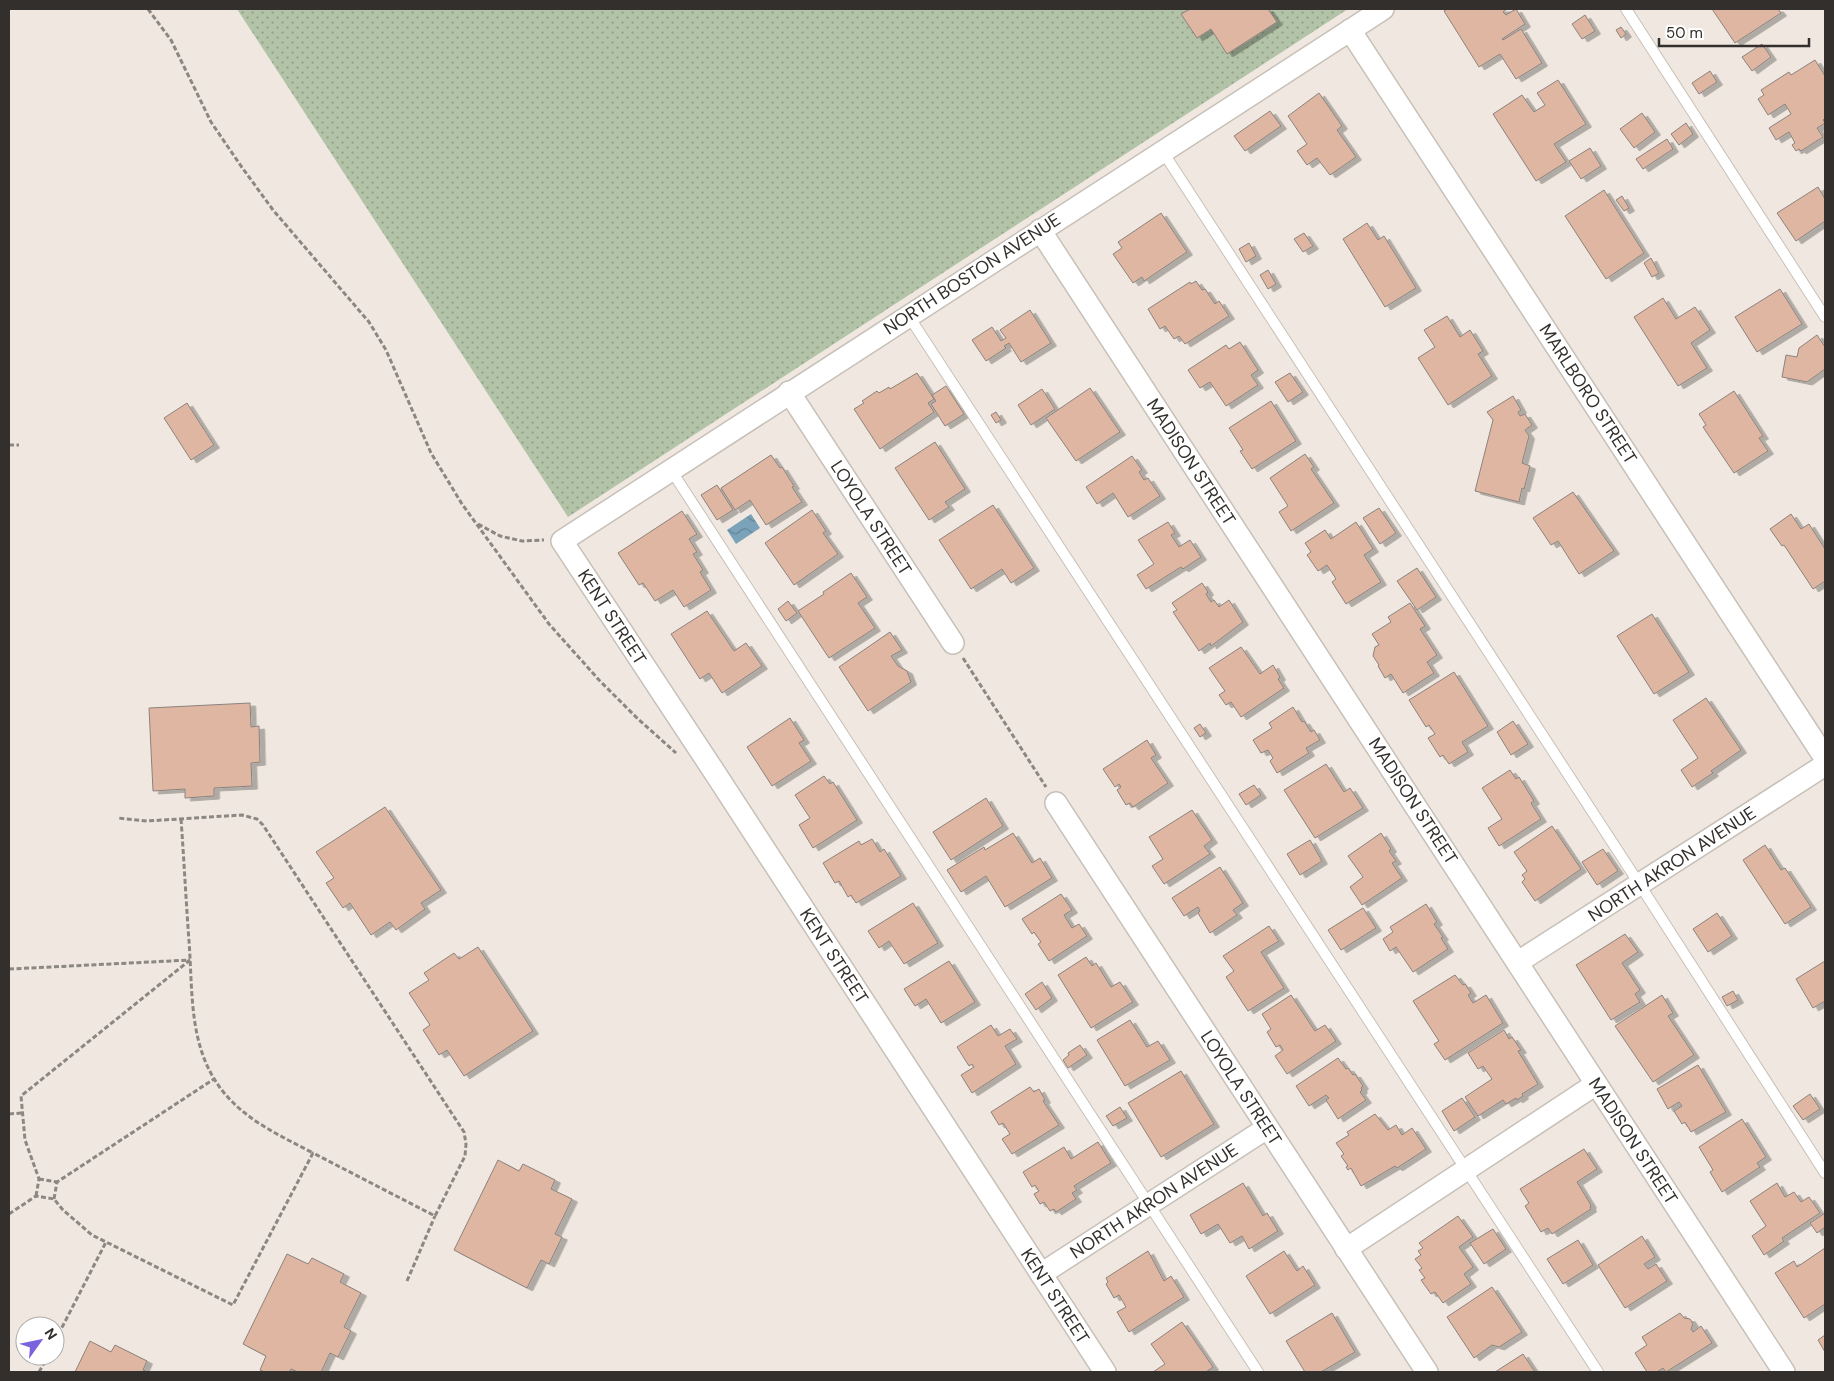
<svg xmlns="http://www.w3.org/2000/svg" width="1834" height="1381" viewBox="0 0 1834 1381" font-family="'DM Sans',sans-serif">
<style>
.grass{fill:url(#grass-dots)}
.water{fill:url(#water-waves)}
.building{fill:#dfb6a2;stroke:#8b827d;filter:url(#shadow)}
.lines{fill:none;stroke-linecap:round;stroke-linejoin:round}
.service-casing{stroke:#c7c0b8;stroke-width:12}
.minor-casing{stroke:#c7c0b8;stroke-width:24}
.path{stroke:#8c8782;stroke-width:3;stroke-dasharray:5 2.5;stroke-linecap:butt}
.service{stroke:#fff;stroke-width:10}
.minor{stroke:#fff;stroke-width:21}
.labels{text-anchor:middle;stroke-width:5;stroke-linejoin:round;paint-order:stroke}
.street-label{font-size:18px;fill:#322f2c;stroke:#fff}
</style>
<defs>
<pattern id="grass-dots" width="8" height="8" patternUnits="userSpaceOnUse" patternTransform="scale(1.25)"><rect width="8" height="8" fill="#b2c3a7"/><path d="M2 2h.1M6 6h.1" fill="none" stroke="#919f88" stroke-width="1.8" stroke-linecap="round"/></pattern>
<pattern id="water-waves" width="16" height="10" patternUnits="userSpaceOnUse" patternTransform="scale(1.25)"><rect width="16" height="10" fill="#7aa3b9"/><path d="M0 5q4-4 8 0t8 0" fill="none" stroke="#658597"/></pattern>
<filter id="shadow"><feDropShadow dx="5.5" dy="3" stdDeviation="0" flood-color="#0004"/></filter>
</defs>
<rect width="100%" height="100%" fill="#f0e8e0"/>
<!-- grass -->
<polygon class="grass" points="237,9 1348,9 568,517"/>
<!-- water -->
<polygon class="water" points="751,514 760,528 736,544 727,530"/>
<!-- building -->
<g class="building">
<polygon points="1190,9 1268,9 1277,22 1227,54 1211,29 1197,38 1181,14"/>
<polygon points="1447,9 1507,9 1503,12 1506,15 1516,9 1525,24 1502,39 1503,40 1521,29 1542,63 1516,79 1500,54 1479,67 1444,11"/>
<polygon points="1712,9 1778,9 1781,13 1735,43"/>
<polygon points="1585,15 1595,31 1582,39 1572,24"/>
<polygon points="1621,27 1626,34 1621,38 1616,30"/>
<polygon points="1762,44 1771,57 1752,71 1742,57"/>
<polygon points="1815,60 1825,76 1825,118 1823,120 1825,123 1817,128 1823,137 1801,151 1799,149 1796,151 1792,145 1795,143 1789,132 1776,140 1769,128 1791,114 1785,104 1768,115 1758,99 1764,95 1761,90 1789,72 1791,75"/>
<polygon points="1710,71 1717,82 1699,94 1692,83"/>
<polygon points="1558,80 1586,124 1554,144 1566,162 1536,181 1493,114 1522,95 1534,112 1545,105 1537,93"/>
<polygon points="1319,93 1342,126 1337,130 1356,157 1330,175 1317,158 1307,165 1297,151 1307,144 1288,116"/>
<polygon points="1270,111 1281,126 1245,151 1234,136"/>
<polygon points="1642,113 1655,132 1634,148 1620,129"/>
<polygon points="1686,123 1693,134 1679,145 1671,134"/>
<polygon points="1667,139 1673,149 1643,169 1636,159"/>
<polygon points="1590,148 1601,166 1581,179 1569,161"/>
<polygon points="1818,187 1825,199 1825,221 1796,241 1777,213"/>
<polygon points="1604,190 1644,253 1606,279 1565,216"/>
<polygon points="1622,196 1629,208 1624,211 1616,200"/>
<polygon points="1161,213 1187,252 1144,281 1142,277 1133,283 1113,254 1122,248 1118,242"/>
<polygon points="1367,223 1378,240 1384,236 1416,288 1385,307 1343,239"/>
<polygon points="1304,233 1313,246 1303,252 1294,239"/>
<polygon points="1249,243 1256,256 1246,262 1239,249"/>
<polygon points="1651,258 1659,273 1652,277 1644,263"/>
<polygon points="1268,270 1276,284 1268,289 1260,275"/>
<polygon points="1196,281 1202,290 1205,289 1215,304 1219,301 1229,316 1185,344 1179,336 1174,339 1165,326 1160,329 1148,309 1190,282 1191,284"/>
<polygon points="1780,289 1802,324 1757,352 1735,317"/>
<polygon points="1663,298 1676,319 1695,307 1710,330 1691,343 1707,368 1678,386 1634,317"/>
<polygon points="1030,310 1051,343 1021,362 1009,343 1004,346 1006,348 986,361 972,340 992,327 1001,341 1006,338 1000,330"/>
<polygon points="1447,316 1460,337 1470,330 1483,351 1478,354 1492,376 1448,405 1418,358 1435,347 1424,330"/>
<polygon points="1817,335 1825,347 1825,369 1807,382 1782,377 1786,355 1797,357 1799,348"/>
<polygon points="1240,342 1258,370 1251,375 1258,385 1226,406 1210,382 1200,388 1188,370 1226,345 1229,349"/>
<polygon points="917,373 934,399 928,403 934,412 880,449 854,409 864,403 862,401 877,391 879,393 889,387 890,389"/>
<polygon points="1290,373 1303,392 1288,402 1275,382"/>
<polygon points="946,386 964,414 945,426 931,404 936,401 932,395"/>
<polygon points="1090,388 1120,432 1076,461 1046,418"/>
<polygon points="1042,389 1055,409 1031,425 1018,405"/>
<polygon points="1734,391 1763,436 1759,438 1768,451 1734,473 1703,427 1706,425 1699,414"/>
<polygon points="1513,396 1521,410 1518,412 1520,416 1525,414 1532,425 1525,430 1529,436 1522,463 1530,466 1524,489 1522,488 1519,502 1475,491 1493,420 1487,412"/>
<polygon points="1271,401 1296,441 1252,469 1240,451 1243,450 1229,428"/>
<polygon points="187,403 214,445 191,460 164,418"/>
<polygon points="996,412 1001,420 996,423 991,415"/>
<polygon points="935,442 965,489 945,502 949,507 929,520 895,468"/>
<polygon points="1305,454 1314,467 1311,469 1334,503 1291,531 1279,512 1288,506 1270,478"/>
<polygon points="771,455 780,468 782,467 794,486 792,487 802,502 766,525 750,500 735,510 721,488"/>
<polygon points="1132,456 1142,470 1139,472 1144,480 1148,478 1160,496 1128,517 1113,493 1097,504 1086,487"/>
<polygon points="717,485 733,510 717,520 701,495"/>
<polygon points="1573,492 1614,551 1579,574 1558,541 1551,545 1533,518"/>
<polygon points="993,505 1034,568 1011,583 1002,569 971,589 939,540"/>
<polygon points="1379,508 1396,533 1380,544 1363,518"/>
<polygon points="812,510 826,531 823,533 838,554 794,585 765,543"/>
<polygon points="682,511 697,534 689,539 697,552 693,554 703,570 700,572 711,590 684,607 673,590 655,601 643,583 639,585 618,553"/>
<polygon points="1791,514 1801,529 1809,524 1825,549 1825,581 1813,589 1784,545 1782,546 1770,529"/>
<polygon points="1168,522 1175,533 1171,535 1179,547 1190,540 1201,557 1183,569 1181,567 1146,589 1137,575 1154,564 1138,540"/>
<polygon points="1356,522 1373,549 1364,555 1381,582 1346,604 1332,582 1336,579 1327,565 1318,571 1307,555 1311,552 1305,543 1325,530 1331,539"/>
<polygon points="1417,568 1436,597 1417,610 1397,581"/>
<polygon points="851,573 867,597 858,603 875,628 829,658 798,611 824,594 823,592"/>
<polygon points="1202,583 1208,592 1206,594 1211,602 1214,600 1219,607 1229,600 1243,622 1211,646 1210,643 1199,651 1173,612 1177,610 1172,603"/>
<polygon points="788,601 797,613 786,621 778,609"/>
<polygon points="1410,603 1425,626 1420,629 1437,655 1427,662 1434,673 1403,693 1391,674 1385,678 1378,666 1379,665 1373,656 1375,647 1379,645 1372,634 1391,622 1388,617"/>
<polygon points="707,611 734,651 746,643 762,666 722,693 709,673 700,679 671,634"/>
<polygon points="1652,614 1689,672 1654,694 1617,636"/>
<polygon points="890,632 902,650 891,656 898,666 907,671 911,682 868,711 839,667"/>
<polygon points="1241,647 1260,674 1273,665 1280,677 1278,679 1284,688 1241,717 1231,702 1226,705 1219,695 1225,691 1209,668"/>
<polygon points="1454,672 1488,726 1462,742 1468,752 1449,764 1443,755 1440,757 1428,738 1435,734 1429,725 1426,727 1409,700"/>
<polygon points="1706,698 1741,750 1711,771 1713,773 1692,787 1681,770 1698,758 1673,720"/>
<polygon points="250,703 251,727 259,726 260,762 251,763 252,786 214,788 214,796 185,798 185,789 153,791 149,708"/>
<polygon points="1293,707 1302,722 1304,721 1311,732 1314,730 1320,740 1306,748 1309,753 1277,773 1270,761 1273,758 1268,750 1261,753 1253,740 1272,728 1269,723"/>
<polygon points="790,718 804,740 799,743 811,761 772,786 747,747"/>
<polygon points="1513,721 1528,744 1511,755 1497,732"/>
<polygon points="1200,724 1206,733 1200,737 1194,728"/>
<polygon points="1147,740 1156,755 1151,758 1168,783 1133,807 1130,803 1126,805 1117,790 1121,787 1119,784 1115,787 1103,769"/>
<polygon points="1326,764 1344,792 1350,788 1363,808 1315,838 1284,790"/>
<polygon points="1510,770 1516,779 1519,777 1534,801 1531,803 1541,819 1499,846 1488,828 1502,819 1482,788"/>
<polygon points="824,776 830,784 833,782 857,820 813,848 799,825 810,818 795,795"/>
<polygon points="1254,785 1261,795 1246,805 1239,794"/>
<polygon points="986,798 1003,826 951,860 933,832"/>
<polygon points="385,807 441,890 421,903 425,909 396,930 390,922 371,935 350,903 343,908 326,883 334,878 316,852"/>
<polygon points="1192,810 1212,840 1204,846 1210,854 1164,884 1152,866 1163,859 1149,837"/>
<polygon points="1552,826 1581,869 1535,901 1522,882 1525,879 1522,875 1527,871 1514,852"/>
<polygon points="1013,833 1032,863 1040,858 1052,878 1005,907 986,876 961,892 947,870 984,847 985,850"/>
<polygon points="1381,833 1391,849 1389,851 1396,861 1392,863 1402,878 1362,905 1350,887 1363,877 1348,856"/>
<polygon points="872,839 880,852 884,849 901,876 856,903 851,895 848,897 839,881 835,883 823,863 859,841 861,845"/>
<polygon points="1310,840 1322,861 1300,875 1287,854"/>
<polygon points="1765,845 1781,870 1785,868 1811,907 1785,924 1743,860"/>
<polygon points="1603,849 1618,871 1597,885 1582,862"/>
<polygon points="1220,867 1243,903 1233,910 1237,915 1210,933 1198,913 1200,911 1198,907 1184,916 1172,898"/>
<polygon points="1061,894 1072,910 1064,915 1072,928 1079,924 1087,936 1049,961 1038,944 1041,942 1034,932 1032,934 1022,919"/>
<polygon points="913,903 938,943 904,964 889,941 879,948 868,931"/>
<polygon points="1426,904 1437,922 1434,924 1443,937 1441,938 1448,949 1413,972 1396,947 1390,951 1383,939 1393,932 1390,927"/>
<polygon points="1363,908 1376,928 1341,950 1328,930"/>
<polygon points="1717,913 1732,936 1708,952 1693,929"/>
<polygon points="1269,926 1279,941 1261,952 1284,988 1248,1011 1226,977 1234,971 1223,956"/>
<polygon points="1625,934 1638,952 1622,963 1640,990 1635,994 1640,1002 1611,1020 1576,965"/>
<polygon points="478,947 533,1031 464,1076 447,1050 439,1055 423,1030 430,1025 409,993 429,980 424,973 454,953 459,959"/>
<polygon points="1086,957 1092,966 1096,963 1111,987 1120,982 1133,1002 1091,1028 1058,975"/>
<polygon points="949,961 975,1002 941,1023 926,999 915,1006 904,989"/>
<polygon points="1825,961 1825,1001 1813,1008 1796,979"/>
<polygon points="1455,975 1463,985 1465,984 1471,993 1468,995 1473,1003 1486,995 1503,1023 1445,1060 1434,1044 1439,1041 1413,1001"/>
<polygon points="1042,982 1052,998 1036,1010 1025,994"/>
<polygon points="1733,991 1738,1000 1727,1006 1722,997"/>
<polygon points="1291,995 1315,1031 1325,1025 1336,1041 1287,1074 1275,1056 1283,1050 1280,1045 1276,1047 1267,1032 1271,1029 1262,1014"/>
<polygon points="1662,995 1673,1013 1668,1016 1694,1055 1653,1082 1615,1026"/>
<polygon points="1130,1020 1147,1047 1158,1041 1170,1060 1125,1086 1097,1040"/>
<polygon points="991,1025 998,1036 1010,1029 1017,1039 1005,1046 1016,1064 972,1093 961,1075 974,1067 972,1064 969,1066 957,1047"/>
<polygon points="1504,1030 1509,1039 1512,1037 1521,1050 1518,1051 1538,1084 1522,1094 1523,1096 1517,1100 1516,1098 1506,1104 1503,1100 1478,1116 1465,1097 1492,1079 1483,1066 1478,1069 1468,1053"/>
<polygon points="1080,1045 1087,1055 1068,1068 1063,1060 1069,1055 1068,1053"/>
<polygon points="1338,1058 1346,1069 1348,1068 1353,1075 1355,1074 1363,1086 1361,1088 1362,1090 1360,1092 1366,1100 1338,1119 1326,1100 1329,1098 1326,1095 1309,1106 1296,1086"/>
<polygon points="1698,1065 1726,1112 1691,1132 1685,1122 1682,1124 1674,1111 1682,1106 1679,1102 1668,1109 1657,1089"/>
<polygon points="1181,1071 1214,1124 1161,1157 1128,1103"/>
<polygon points="1030,1087 1034,1092 1039,1089 1045,1100 1043,1101 1059,1125 1012,1154 1002,1139 1010,1134 1003,1123 999,1125 991,1112"/>
<polygon points="1810,1094 1820,1109 1803,1120 1793,1106"/>
<polygon points="1462,1098 1475,1117 1454,1131 1442,1111"/>
<polygon points="1120,1107 1127,1118 1113,1126 1106,1116"/>
<polygon points="1375,1114 1388,1130 1396,1125 1402,1135 1412,1128 1426,1149 1397,1168 1395,1166 1361,1186 1351,1168 1348,1170 1346,1167 1348,1166 1341,1156 1344,1154 1336,1143 1349,1135 1347,1132"/>
<polygon points="1742,1119 1766,1157 1757,1163 1760,1167 1722,1192 1710,1172 1713,1170 1699,1147"/>
<polygon points="1098,1142 1111,1163 1074,1186 1077,1190 1072,1193 1076,1199 1056,1212 1054,1209 1050,1211 1044,1202 1040,1204 1034,1194 1039,1191 1035,1185 1032,1187 1023,1172 1064,1147 1071,1159"/>
<polygon points="1584,1149 1597,1169 1577,1182 1591,1205 1590,1206 1591,1209 1552,1234 1548,1228 1541,1232 1525,1206 1529,1203 1520,1189"/>
<polygon points="498,1160 519,1171 523,1164 555,1180 551,1189 572,1199 555,1234 562,1237 549,1264 541,1260 527,1288 454,1250"/>
<polygon points="1243,1183 1263,1216 1267,1213 1278,1231 1249,1249 1242,1236 1230,1243 1218,1224 1201,1234 1190,1215"/>
<polygon points="1777,1183 1785,1197 1794,1192 1801,1202 1809,1197 1820,1213 1782,1238 1784,1241 1764,1255 1752,1236 1766,1226 1750,1201"/>
<polygon points="1825,1213 1825,1227 1817,1233 1810,1223"/>
<polygon points="1458,1216 1473,1237 1459,1247 1473,1267 1464,1274 1471,1284 1443,1303 1435,1292 1431,1294 1421,1280 1425,1278 1419,1270 1422,1268 1415,1259 1421,1255 1418,1251 1423,1248 1419,1243"/>
<polygon points="1493,1229 1506,1249 1484,1264 1470,1243"/>
<polygon points="1642,1236 1655,1257 1644,1264 1648,1269 1656,1264 1667,1281 1625,1308 1598,1265"/>
<polygon points="1578,1240 1593,1265 1563,1284 1547,1259"/>
<polygon points="1825,1248 1825,1304 1804,1318 1775,1273 1794,1261 1797,1267"/>
<polygon points="1148,1251 1164,1281 1171,1276 1184,1297 1129,1332 1117,1312 1126,1307 1119,1295 1114,1298 1106,1284 1108,1282 1106,1278"/>
<polygon points="1284,1251 1297,1271 1303,1266 1315,1285 1270,1314 1246,1276"/>
<polygon points="287,1254 308,1264 312,1258 344,1274 340,1282 361,1293 344,1327 351,1331 338,1357 330,1353 321,1372 298,1372 291,1369 289,1372 265,1372 260,1370 266,1356 243,1344"/>
<polygon points="1492,1287 1522,1332 1499,1347 1492,1345 1474,1358 1447,1317"/>
<polygon points="1332,1313 1355,1352 1321,1372 1305,1372 1286,1341"/>
<polygon points="1680,1313 1684,1318 1690,1319 1693,1324 1691,1329 1693,1332 1701,1326 1712,1343 1666,1372 1663,1368 1657,1372 1647,1372 1635,1353 1647,1345 1642,1337"/>
<polygon points="1182,1322 1213,1367 1206,1372 1153,1372 1165,1364 1151,1344"/>
<polygon points="1825,1335 1825,1352 1818,1340"/>
<polygon points="90,1341 111,1352 115,1345 147,1361 143,1370 148,1372 75,1372"/>
<polygon points="1523,1354 1535,1372 1495,1372"/>
</g>
<g class="lines">
<!-- service casing -->
<g class="service-casing">
<g id="service">
<polyline points="1626,9 1825,317"/>
<polyline points="1163,152 1640,885 1825,1173"/>
<polyline points="908,315 1598,1372"/>
<polyline points="671,470 1258,1372"/>
</g>
</g>
<!-- minor casing -->
<g class="minor-casing">
<g id="minor">
<polyline points="1350,30 1825,758"/>
<polyline points="1040,230 1784,1372"/>
<polyline points="789,392 953,643"/>
<polyline points="1056,803 1427,1372"/>
<polyline points="1518,962 1825,765"/>
<polyline points="1346,1249 1596,1084"/>
<polyline points="1041,1274 1267,1128"/>
<polyline points="1105,1372 717,776 562,541 1383,9"/>
</g>
</g>
<!-- path -->
<g class="path">
<polyline points="148,9 171,40 211,122 241,166 273,210 369,322 386,350 431,453 462,504 549,624 599,680 638,719 676,753"/>
<polyline points="9,445 19,445"/>
<polyline points="478,524 500,536 522,541 544,540"/>
<polyline points="963,658 1046,787"/>
<path d="M 181,819 C 184,860 186,901 189,941 C 193,994 188,1050 225,1094 C 249,1122 281,1136 313,1153"/>
<polyline points="9,969 190,960"/>
<polyline points="9,1114 22,1113"/>
<polyline points="39,1179 57,1182"/>
<polyline points="36,1196 39,1179 25,1140 21,1096 190,960"/>
<polyline points="54,1199 57,1182 214,1079"/>
<polyline points="9,1214 36,1196 54,1199 63,1210 92,1235 233,1305 313,1153 435,1216 465,1156 466,1144 464,1132 263,825 257,819 242,815 147,821 118,818"/>
<polyline points="407,1281 435,1216"/>
<polyline points="55,1341 106,1242"/>
<polyline points="39,1372 48,1356"/>
</g>
<!-- service -->
<use href="#service" class="service"/>
<!-- minor -->
<use href="#minor" class="minor"/>
</g>
<g class="labels">
<!-- street labels -->
<g class="street-label">
<text transform="translate(972 274) rotate(-33)" y="6">NORTH BOSTON AVENUE</text>
<text transform="translate(1588 394) rotate(57)" y="6">MARLBORO STREET</text>
<text transform="translate(1191 462) rotate(57)" y="6">MADISON STREET</text>
<text transform="translate(871 518) rotate(57)" y="6">LOYOLA STREET</text>
<text transform="translate(612 617) rotate(57)" y="6">KENT STREET</text>
<text transform="translate(1413 801) rotate(57)" y="6">MADISON STREET</text>
<text transform="translate(1672 864) rotate(-33)" y="6">NORTH AKRON AVENUE</text>
<text transform="translate(834 956) rotate(57)" y="6">KENT STREET</text>
<text transform="translate(1241 1088) rotate(57)" y="6">LOYOLA STREET</text>
<text transform="translate(1633 1141) rotate(57)" y="6">MADISON STREET</text>
<text transform="translate(1154 1201) rotate(-33)" y="6">NORTH AKRON AVENUE</text>
<text transform="translate(1055 1296) rotate(57)" y="6">KENT STREET</text>
</g>
</g>
<!-- border -->
<rect width="1834" height="1381" fill="none" stroke="#322f2c" stroke-width="20"/>
<!-- north arrow -->
<g transform="translate(40 1341) rotate(57)"><circle r="24" fill="#ffffff" stroke="#adacab"/>
<path d="M0-4L9 19L0 12L-9 19Z" fill="#7c63de"/>
<text y="-8" font-size="14" font-weight="bold" text-anchor="middle" fill="#322f2c">N</text>
</g>
<!-- scale -->
<path d="M1659 38v8h150v-8" fill="none" stroke="#322f2c" stroke-width="2.5"/>
<text x="1666" y="38" font-size="15" fill="#322f2c" stroke="#ffffff" stroke-width="4" paint-order="stroke">50 m</text>
</svg>
